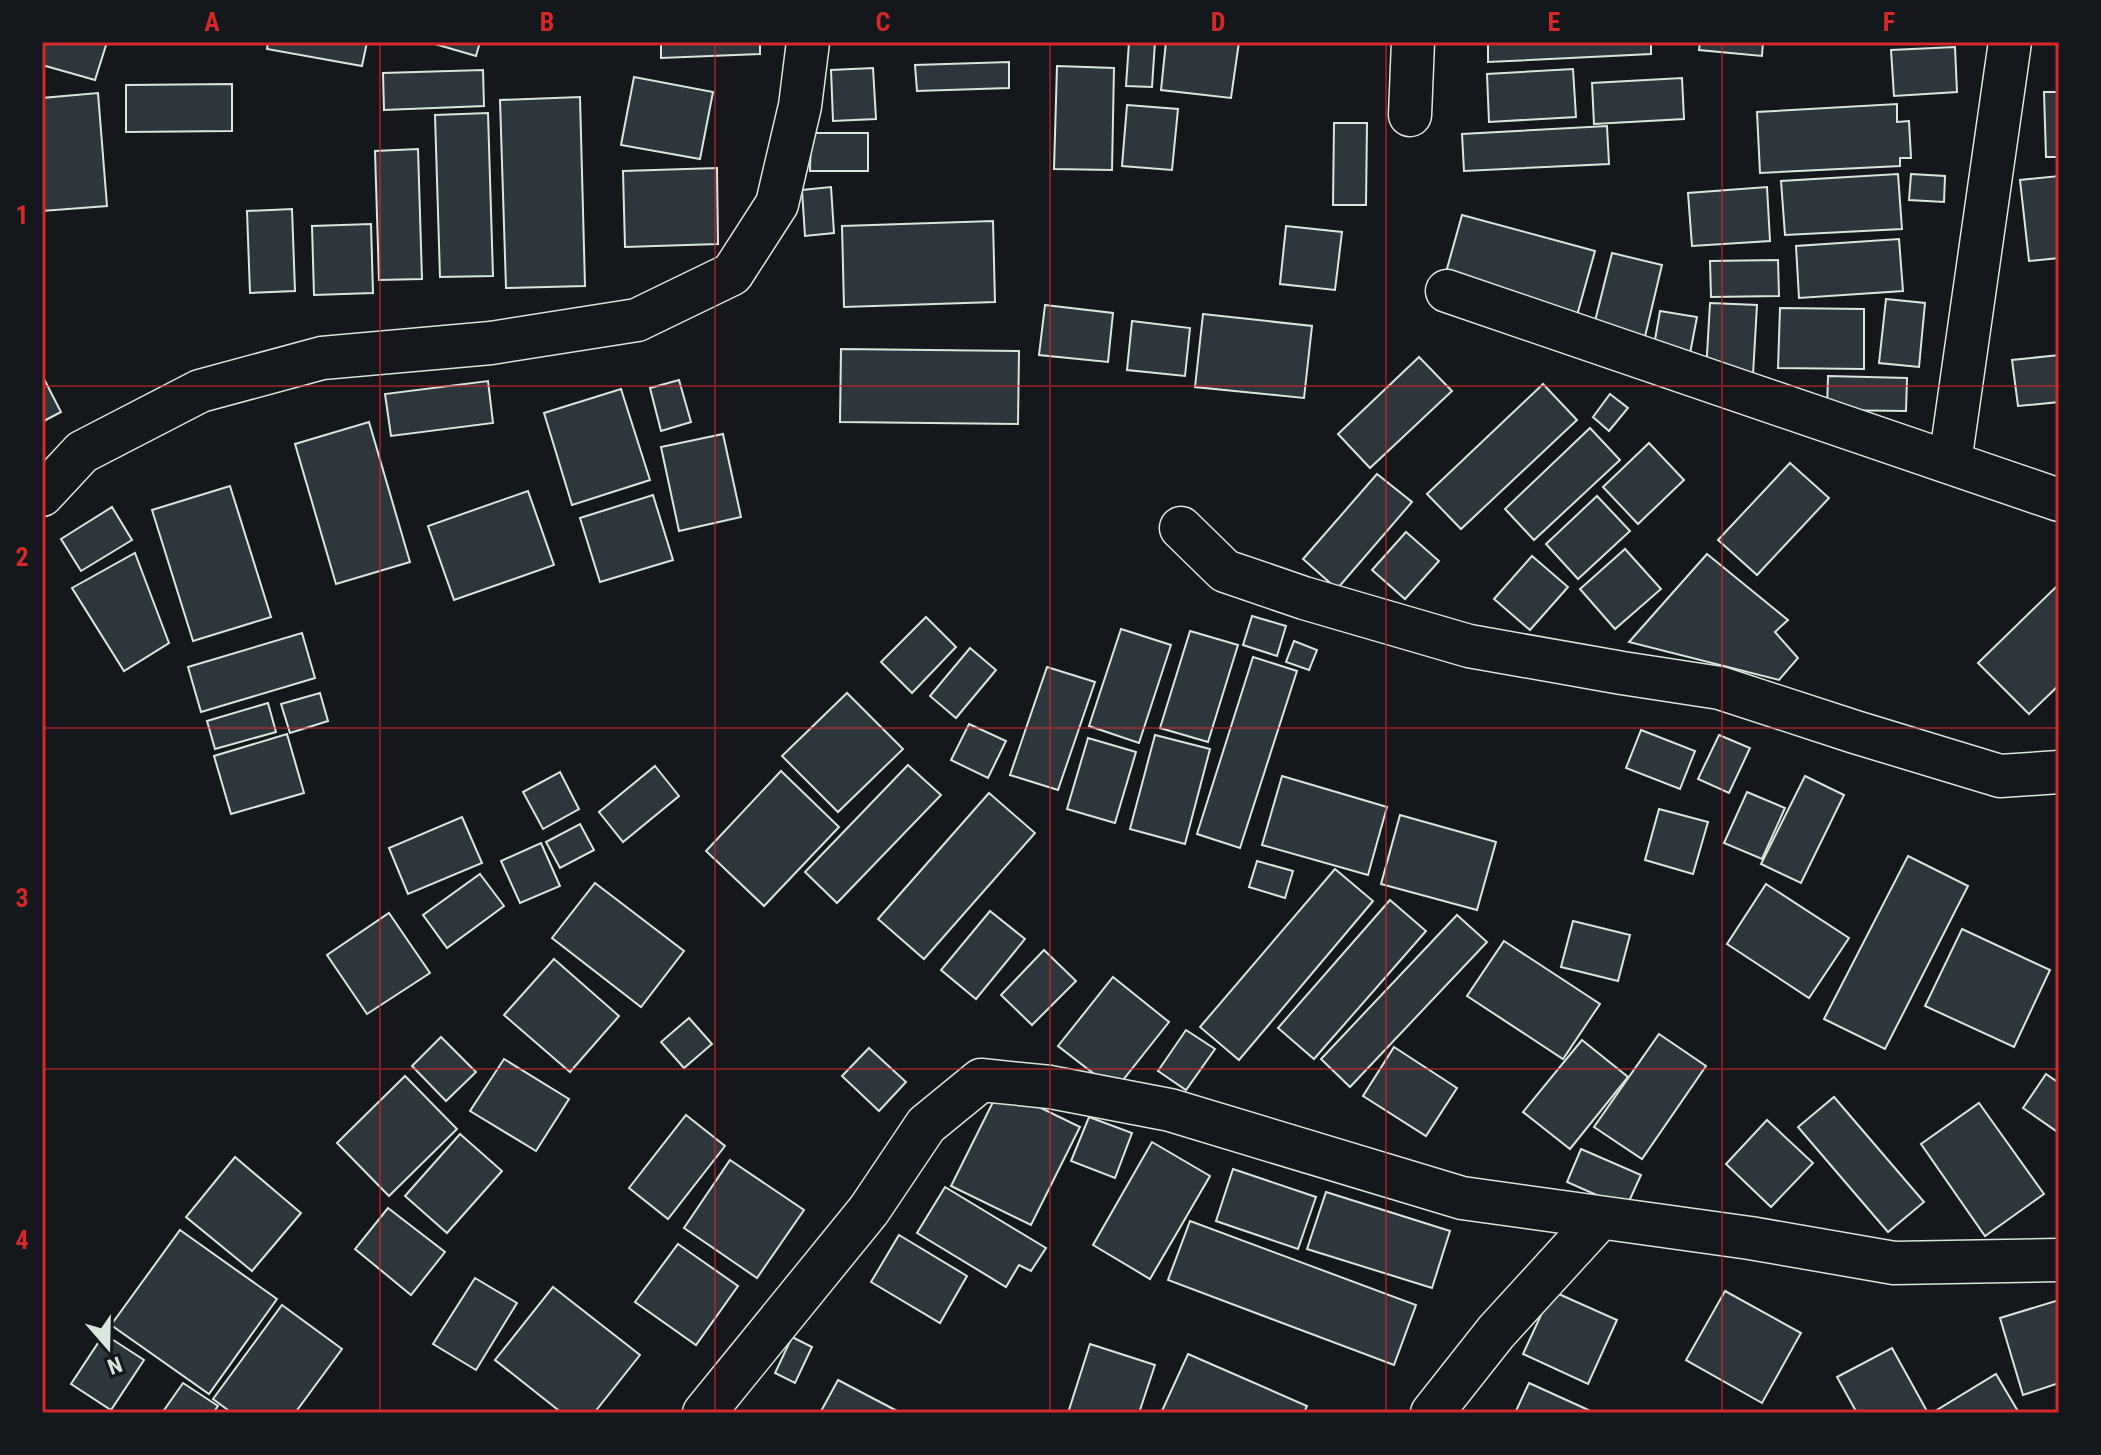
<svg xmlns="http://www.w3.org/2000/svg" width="2101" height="1455" viewBox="0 0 2101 1455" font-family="'Roboto Condensed',sans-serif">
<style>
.building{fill:#2c363c;stroke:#d8e6dc;stroke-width:2}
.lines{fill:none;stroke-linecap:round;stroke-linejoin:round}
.street-casing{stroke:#d8e6dc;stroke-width:45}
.street{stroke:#14181c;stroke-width:42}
.grid{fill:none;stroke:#d62828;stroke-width:2;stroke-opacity:0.55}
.neatline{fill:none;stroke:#d62828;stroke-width:3}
.grid-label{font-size:26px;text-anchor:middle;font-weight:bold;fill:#d62828}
</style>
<rect width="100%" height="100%" fill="#14181c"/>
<!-- building -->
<g class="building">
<polygon points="42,42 107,42 95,80 42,65"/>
<polygon points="268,42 367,42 362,66 267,49"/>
<polygon points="428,42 480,42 476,56"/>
<polygon points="661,42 760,42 760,54 661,58"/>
<polygon points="1129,42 1155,42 1152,87 1126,86"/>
<polygon points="1166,42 1239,42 1231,98 1161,90"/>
<polygon points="1488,42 1651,42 1651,54 1488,62"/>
<polygon points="1700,42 1763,42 1762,56 1699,50"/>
<polygon points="1955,47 1957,92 1894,96 1891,50"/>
<polygon points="1009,62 1009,88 917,91 915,65"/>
<polygon points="1057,66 1114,68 1112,170 1054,169"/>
<polygon points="873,68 876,119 833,121 831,70"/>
<polygon points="1573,69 1576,117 1489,122 1487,74"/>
<polygon points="483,70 484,106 384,110 383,73"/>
<polygon points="634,77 713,92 700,159 621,145"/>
<polygon points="1682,78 1684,119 1594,124 1592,83"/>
<polygon points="232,84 232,131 126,132 126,85"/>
<polygon points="2044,92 2059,92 2059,157 2046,157"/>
<polygon points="98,93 107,206 42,211 42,98"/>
<polygon points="580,97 585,286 506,288 500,100"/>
<polygon points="1897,104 1897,122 1909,121 1911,158 1900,158 1900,166 1760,173 1757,112"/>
<polygon points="1127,105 1178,109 1172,170 1122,166"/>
<polygon points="488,113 493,276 440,277 435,115"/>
<polygon points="1334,123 1367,123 1366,205 1333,205"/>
<polygon points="1607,126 1609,164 1464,171 1462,134"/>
<polygon points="811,133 868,133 868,171 810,171"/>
<polygon points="418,149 422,279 379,280 375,151"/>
<polygon points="717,168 718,244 625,247 623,171"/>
<polygon points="1898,174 1902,229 1785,235 1781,181"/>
<polygon points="1911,174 1945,176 1944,202 1909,200"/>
<polygon points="2059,176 2059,258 2029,261 2020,180"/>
<polygon points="831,187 834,233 805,236 802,190"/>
<polygon points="1767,187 1770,241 1692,246 1688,193"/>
<polygon points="292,209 295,291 250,293 247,211"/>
<polygon points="1462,215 1595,251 1576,319 1443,283"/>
<polygon points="993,221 995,302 844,307 842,226"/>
<polygon points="371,224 373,293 314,295 312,226"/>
<polygon points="1286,226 1342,232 1335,290 1280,284"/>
<polygon points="1899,239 1903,291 1799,298 1796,246"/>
<polygon points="1612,253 1662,265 1643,345 1592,333"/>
<polygon points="1778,260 1779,296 1711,297 1710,261"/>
<polygon points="1886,299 1925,303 1919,367 1879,363"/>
<polygon points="1710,303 1757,305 1753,375 1706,372"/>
<polygon points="1045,305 1113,313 1108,362 1039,355"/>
<polygon points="1780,308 1864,309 1864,369 1778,368"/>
<polygon points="1660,311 1697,317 1688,364 1652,357"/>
<polygon points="1203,314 1312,326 1304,398 1195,387"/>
<polygon points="1132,321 1190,328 1185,376 1127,370"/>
<polygon points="841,349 1019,351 1018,424 840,422"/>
<polygon points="2059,355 2059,402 2018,406 2012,360"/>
<polygon points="1419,357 1452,391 1370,468 1338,434"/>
<polygon points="42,375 61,412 42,422"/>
<polygon points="1828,376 1907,378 1906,411 1827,410"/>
<polygon points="679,380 691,422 661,431 650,388"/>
<polygon points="488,381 493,423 391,436 385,394"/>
<polygon points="1543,384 1577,420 1461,529 1427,494"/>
<polygon points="621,389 650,480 572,505 544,413"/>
<polygon points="1610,394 1628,408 1609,431 1593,417"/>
<polygon points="369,422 410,562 336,584 295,444"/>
<polygon points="1590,428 1620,460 1534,540 1505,509"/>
<polygon points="723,434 741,517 679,531 661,447"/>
<polygon points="1649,443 1684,480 1638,524 1603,487"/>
<polygon points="1790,463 1829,498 1757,575 1718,540"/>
<polygon points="1377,474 1412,502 1337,589 1303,559"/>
<polygon points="230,486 271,617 193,641 152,510"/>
<polygon points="528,491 554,565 454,600 428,526"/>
<polygon points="653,495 673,560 600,582 580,518"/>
<polygon points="1597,496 1630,531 1578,579 1546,544"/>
<polygon points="112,507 132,540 81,571 61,539"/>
<polygon points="1406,532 1439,561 1405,599 1372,570"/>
<polygon points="1625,549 1661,589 1615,629 1580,589"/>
<polygon points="135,553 169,643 124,671 72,588"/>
<polygon points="1707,554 1788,620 1775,632 1798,658 1779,680 1629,642"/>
<polygon points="1532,556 1568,587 1530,630 1494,599"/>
<polygon points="2059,584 2059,685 2029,714 1978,663"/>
<polygon points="1252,616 1286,626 1277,656 1243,645"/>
<polygon points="926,617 956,647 912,693 881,662"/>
<polygon points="1121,629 1171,645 1139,743 1089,726"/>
<polygon points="1190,631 1238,645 1208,742 1160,728"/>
<polygon points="302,633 315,678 201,712 188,667"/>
<polygon points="1294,641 1317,650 1309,670 1286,662"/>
<polygon points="970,648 996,670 956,718 930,696"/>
<polygon points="1253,657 1297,671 1240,848 1197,834"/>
<polygon points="1047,667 1095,682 1058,790 1010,775"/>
<polygon points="320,693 328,721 290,733 281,704"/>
<polygon points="847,693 903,749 838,812 782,756"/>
<polygon points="268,703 276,732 215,749 207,721"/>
<polygon points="969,724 1006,741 988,778 951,760"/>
<polygon points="1641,730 1695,751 1680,789 1626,768"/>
<polygon points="287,734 304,793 231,814 214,756"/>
<polygon points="1155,735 1210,749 1185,844 1130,829"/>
<polygon points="1719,735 1750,748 1729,793 1698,779"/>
<polygon points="1088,738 1136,752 1115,823 1067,809"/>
<polygon points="908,765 941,795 837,903 805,872"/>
<polygon points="655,766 679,796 623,842 599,812"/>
<polygon points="781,771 839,827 764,906 706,851"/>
<polygon points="560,772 579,809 543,829 523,792"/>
<polygon points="1282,776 1387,807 1368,875 1262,845"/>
<polygon points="1805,776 1844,795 1801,883 1761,864"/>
<polygon points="1747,792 1785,808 1762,859 1724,843"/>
<polygon points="989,793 1035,833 924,959 878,919"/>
<polygon points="1659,809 1708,822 1693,874 1645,860"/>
<polygon points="1400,815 1496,842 1477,910 1381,884"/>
<polygon points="462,817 482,863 408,894 389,848"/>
<polygon points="580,824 594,850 560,868 546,842"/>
<polygon points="541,843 560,886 520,903 501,861"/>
<polygon points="1908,856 1968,886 1885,1049 1824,1019"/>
<polygon points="1257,861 1293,871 1285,898 1249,887"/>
<polygon points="1335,869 1373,901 1239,1060 1200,1027"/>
<polygon points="480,874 504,906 447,948 423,915"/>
<polygon points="595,883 684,951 641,1007 552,938"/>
<polygon points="1766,884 1849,938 1809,998 1727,944"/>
<polygon points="1390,900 1426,931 1314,1059 1278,1028"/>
<polygon points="990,911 1025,939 976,999 941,970"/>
<polygon points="389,913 430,973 367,1014 327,955"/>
<polygon points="1457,915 1487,942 1350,1087 1321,1059"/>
<polygon points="1573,921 1630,935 1618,981 1561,967"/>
<polygon points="1962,929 2050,970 2014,1047 1925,1006"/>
<polygon points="1504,941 1600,1004 1563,1059 1467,996"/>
<polygon points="1044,950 1076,981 1032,1025 1001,995"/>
<polygon points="554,959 619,1016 570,1072 504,1015"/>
<polygon points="1113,977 1169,1022 1115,1090 1058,1046"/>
<polygon points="689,1018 712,1044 684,1068 661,1042"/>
<polygon points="1186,1030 1215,1049 1186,1090 1158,1071"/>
<polygon points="1659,1034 1706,1066 1642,1159 1594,1127"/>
<polygon points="441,1037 476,1072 446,1101 412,1066"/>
<polygon points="1582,1040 1628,1077 1570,1149 1523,1112"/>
<polygon points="1394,1047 1457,1088 1426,1136 1363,1096"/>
<polygon points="869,1048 906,1082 879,1111 842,1076"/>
<polygon points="504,1059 569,1099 536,1151 470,1111"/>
<polygon points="2046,1074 2059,1083 2059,1133 2023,1108"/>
<polygon points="405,1076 457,1129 389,1196 337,1143"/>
<polygon points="1000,1088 1080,1127 1031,1225 951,1186"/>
<polygon points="1834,1097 1924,1202 1888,1232 1798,1127"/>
<polygon points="1979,1103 2044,1194 1985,1236 1921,1144"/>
<polygon points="686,1115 725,1146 668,1219 629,1188"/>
<polygon points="1089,1117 1132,1133 1115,1178 1071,1161"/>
<polygon points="1767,1120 1813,1163 1771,1207 1726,1164"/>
<polygon points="460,1134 502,1171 447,1233 405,1196"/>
<polygon points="1152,1142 1210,1176 1150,1279 1093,1245"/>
<polygon points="1581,1149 1641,1175 1626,1208 1567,1182"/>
<polygon points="235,1157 301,1213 252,1271 186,1217"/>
<polygon points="730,1160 804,1210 757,1278 684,1228"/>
<polygon points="1233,1169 1316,1197 1298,1249 1216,1221"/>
<polygon points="945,1187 1046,1248 1031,1271 1019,1265 1006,1287 917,1233"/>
<polygon points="1326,1192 1450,1231 1432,1288 1307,1249"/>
<polygon points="388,1208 445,1252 411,1295 355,1249"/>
<polygon points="1190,1221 1416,1305 1394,1365 1168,1280"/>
<polygon points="180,1230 277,1299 209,1394 111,1325"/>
<polygon points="899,1235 967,1276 940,1323 871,1282"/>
<polygon points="678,1244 738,1286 696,1345 635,1302"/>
<polygon points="475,1278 517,1303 476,1370 433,1344"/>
<polygon points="553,1287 640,1355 594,1413 562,1413 495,1360"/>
<polygon points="1552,1291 1617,1320 1588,1384 1523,1354"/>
<polygon points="1725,1291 1801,1333 1762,1403 1686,1360"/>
<polygon points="2059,1300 2059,1383 2023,1395 2000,1318"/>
<polygon points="282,1305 342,1349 295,1413 232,1413 213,1399"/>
<polygon points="104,1334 144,1360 111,1410 71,1384"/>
<polygon points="792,1337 812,1347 795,1383 775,1373"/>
<polygon points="1090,1344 1155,1365 1139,1413 1068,1413"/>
<polygon points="1892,1348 1928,1413 1857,1413 1837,1377"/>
<polygon points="1188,1354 1307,1406 1304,1413 1161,1413"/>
<polygon points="1996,1374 2019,1413 1932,1413"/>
<polygon points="838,1380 901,1413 820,1413"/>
<polygon points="183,1383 218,1406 213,1413 162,1413"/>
<polygon points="1529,1383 1595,1413 1515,1413"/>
</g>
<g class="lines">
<!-- street casing -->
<g class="street-casing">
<g id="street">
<polyline points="1410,115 1413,42"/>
<polyline points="1447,291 2059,500"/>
<polyline points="1950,462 2010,42"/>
<polyline points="42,495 82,452 200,391 322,358 491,343 637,320 732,274 777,204 800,106 808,42"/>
<polyline points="1181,528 1225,571 1304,598 1469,646 1622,673 1720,688 1855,732 2000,776 2059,772"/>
<polyline points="704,1413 869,1210 926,1125 981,1080 1050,1087 1170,1110 1462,1198 1750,1238 1894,1263 2059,1260"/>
<polyline points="1432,1413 1496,1332 1600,1218"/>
</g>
</g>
<!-- street -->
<use href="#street" class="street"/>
</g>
<!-- grid -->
<path class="grid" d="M 380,42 L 380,1413M 715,42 L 715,1413M 1050,42 L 1050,1413M 1386,42 L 1386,1413M 1722,42 L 1722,1413M 42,386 L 2059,386M 42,728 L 2059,728M 42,1069 L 2059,1069"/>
<!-- border -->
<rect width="2101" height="1455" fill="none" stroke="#14181c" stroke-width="88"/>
<!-- north arrow -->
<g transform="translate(108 1347) rotate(160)" stroke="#14181c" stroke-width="6" paint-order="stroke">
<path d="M0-6L14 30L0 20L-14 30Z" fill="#d8e6dc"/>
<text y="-12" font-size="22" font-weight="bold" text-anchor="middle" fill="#d8e6dc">N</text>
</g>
<rect x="44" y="44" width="2013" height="1367" class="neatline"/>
<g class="grid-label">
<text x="212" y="31">A</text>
<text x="547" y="31">B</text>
<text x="883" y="31">C</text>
<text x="1218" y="31">D</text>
<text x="1554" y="31">E</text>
<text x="1889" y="31">F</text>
<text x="22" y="224">1</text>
<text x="22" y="566">2</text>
<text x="22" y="907">3</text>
<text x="22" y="1249">4</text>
</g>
</svg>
